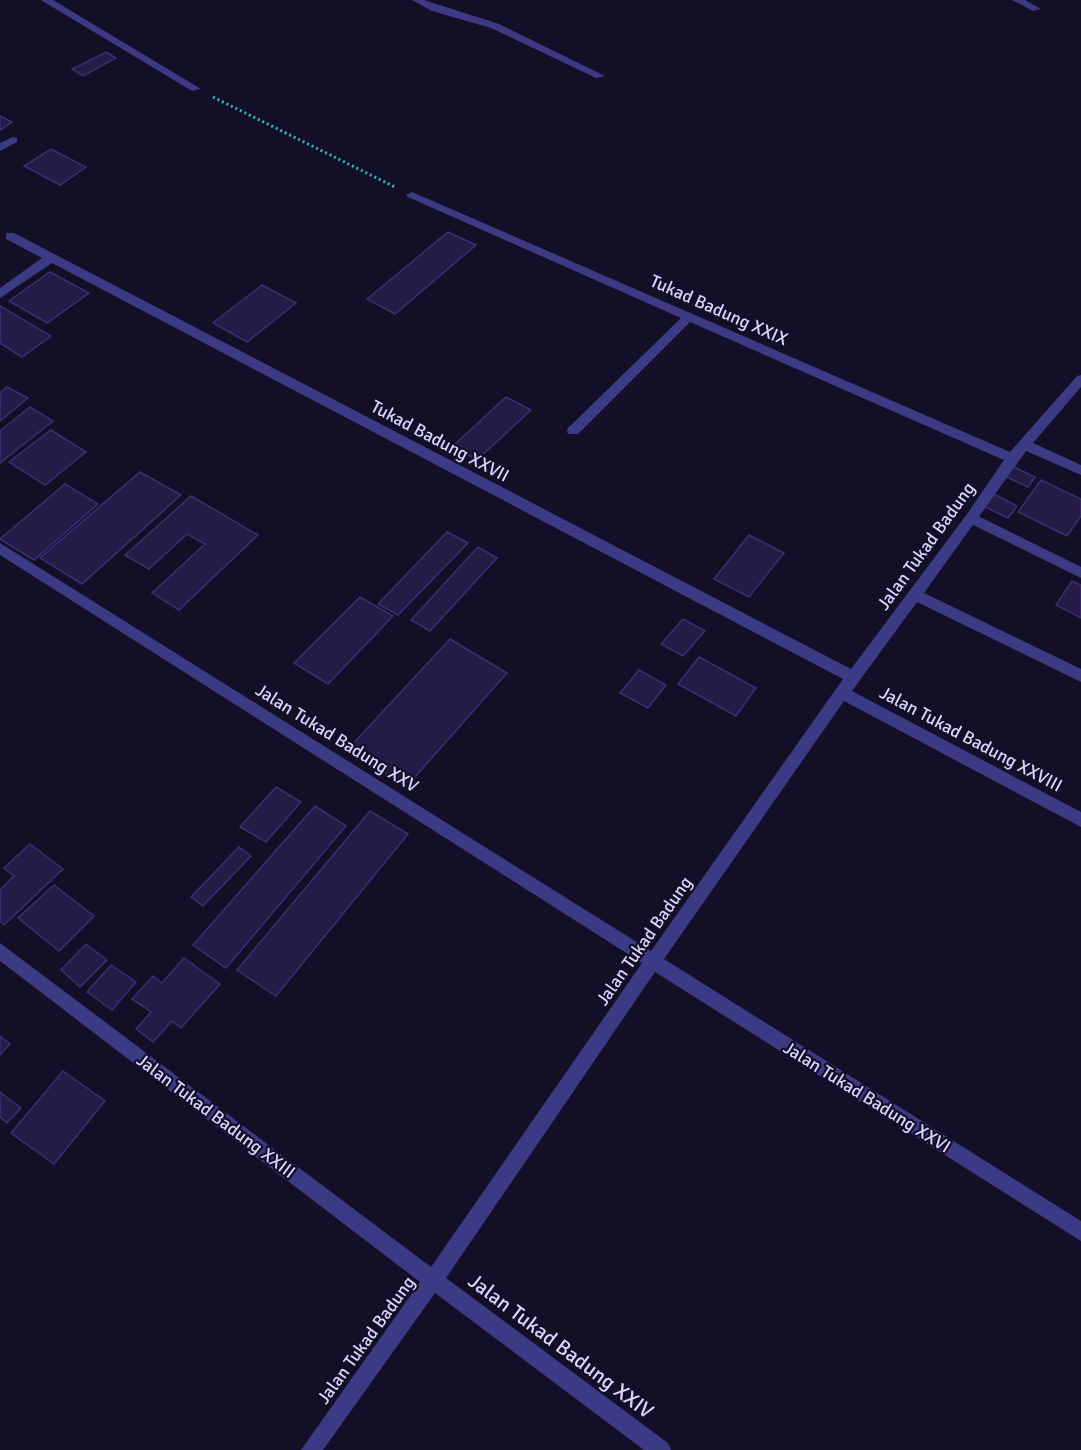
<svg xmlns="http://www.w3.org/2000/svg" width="1081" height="1450" viewBox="0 0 1081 1450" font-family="Signika,sans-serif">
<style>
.building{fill:#241b47;stroke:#3b2d73;stroke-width:1.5}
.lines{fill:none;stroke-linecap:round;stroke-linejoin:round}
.path{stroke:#2fb8b0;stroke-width:3;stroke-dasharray:2 3;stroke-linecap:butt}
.service{fill:#3d3a85;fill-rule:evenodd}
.minor{fill:#3d3a85;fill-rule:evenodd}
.labels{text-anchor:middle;stroke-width:4.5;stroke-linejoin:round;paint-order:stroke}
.street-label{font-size:18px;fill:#d9d4ff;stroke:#130f26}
.near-street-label{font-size:21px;fill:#d9d4ff;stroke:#130f26}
</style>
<rect width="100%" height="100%" fill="#130f26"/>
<!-- building -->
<g class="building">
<polygon points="106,52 116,58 83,76 72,69"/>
<polygon points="0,116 12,122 0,130"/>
<polygon points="51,149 86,167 60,185 24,166"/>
<polygon points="448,232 476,245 395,314 367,299"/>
<polygon points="50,272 89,293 47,323 9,301"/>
<polygon points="262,285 296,303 247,342 213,323"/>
<polygon points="0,306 51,336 22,357 0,343"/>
<polygon points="7,387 28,398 0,421 0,393"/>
<polygon points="506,397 531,410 477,460 453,446"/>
<polygon points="30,407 53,421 0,463 0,431"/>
<polygon points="51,430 86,452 45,485 9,462"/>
<polygon points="1012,466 1035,477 1028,487 1004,476"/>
<polygon points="140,472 181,495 82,584 40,558"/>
<polygon points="1041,480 1081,499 1081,516 1067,536 1018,512"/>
<polygon points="65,484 98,504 34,560 0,539"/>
<polygon points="992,493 1017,506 1008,518 983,506"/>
<polygon points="191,496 258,535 179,610 152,593 205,544 187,534 149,569 125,555"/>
<polygon points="447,532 468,543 398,615 378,604"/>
<polygon points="749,535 784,553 749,597 714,579"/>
<polygon points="478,547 497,558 430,631 411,620"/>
<polygon points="1072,581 1081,585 1081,618 1056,605"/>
<polygon points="360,597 393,616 328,684 294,663"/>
<polygon points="683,619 705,631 683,656 661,644"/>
<polygon points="450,639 507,673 406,787 348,749"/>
<polygon points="699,657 756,688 736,716 678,684"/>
<polygon points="639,670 666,685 648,708 620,693"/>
<polygon points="276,787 301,802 266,842 240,827"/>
<polygon points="315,806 346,826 226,968 193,945"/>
<polygon points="370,811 408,834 276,996 237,970"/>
<polygon points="30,844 63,869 4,925 0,921 0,890 14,876 4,868"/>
<polygon points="239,847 251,856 203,906 191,897"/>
<polygon points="54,885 94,916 59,951 18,918"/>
<polygon points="86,944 107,960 80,987 61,970"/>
<polygon points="184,958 220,984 181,1028 172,1021 153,1042 136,1029 151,1012 132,999 153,976 162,983"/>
<polygon points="111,965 136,982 112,1010 87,992"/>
<polygon points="0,1036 10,1044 0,1055"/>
<polygon points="63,1071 105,1101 54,1164 11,1133"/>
<polygon points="0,1092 21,1108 7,1123 0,1117"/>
</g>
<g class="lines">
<!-- path -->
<polyline class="path" points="213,97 395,187"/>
<!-- service -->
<polygon class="service" points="972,513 1081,567 1081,578 967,522 965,518"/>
<!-- minor -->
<g class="minor">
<polygon points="41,0 53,0 201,89 192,91"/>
<polygon points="412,0 424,0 499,24 605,76 596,78 491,28 432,11"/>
<polygon points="1012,0 1025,0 1041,9 1033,11"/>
<polygon points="13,137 17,138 17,142 0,151 0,143"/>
<polygon points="412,192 1010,452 1077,376 1081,375 1081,387 1033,443 1081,465 1081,475 1026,451 924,593 1081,669 1081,682 917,602 852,691 1081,812 1081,827 844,701 664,959 1081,1221 1081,1241 655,972 446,1278 668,1443 671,1450 644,1450 435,1293 323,1450 301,1450 420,1282 0,961 0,943 431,1267 642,963 0,555 0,543 651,951 843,679 52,263 0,298 0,288 42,258 6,239 6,233 14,233 851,669 967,514 1004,460 690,322 578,434 568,434 567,431 568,428 681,318 408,197 406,195"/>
</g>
</g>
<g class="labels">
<!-- street labels -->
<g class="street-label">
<text transform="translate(719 310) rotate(24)" y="6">Tukad Badung XXIX</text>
<text transform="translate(440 441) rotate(28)" y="6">Tukad Badung XXVII</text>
<text transform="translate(926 546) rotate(-54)" y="6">Jalan Tukad Badung</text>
<text transform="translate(337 738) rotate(32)" y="6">Jalan Tukad Badung XXV</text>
<text transform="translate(971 739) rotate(28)" y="6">Jalan Tukad Badung XXVIII</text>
<text transform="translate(644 941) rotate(-55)" y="6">Jalan Tukad Badung</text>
<text transform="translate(867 1097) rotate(32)" y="6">Jalan Tukad Badung XXVI</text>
<text transform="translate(216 1116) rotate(37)" y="6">Jalan Tukad Badung XXIII</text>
<text transform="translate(366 1340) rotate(-54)" y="6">Jalan Tukad Badung</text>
</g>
<!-- near-street labels -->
<g class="near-street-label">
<text transform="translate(561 1346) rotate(37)" y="7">Jalan Tukad Badung XXIV</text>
</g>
</g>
</svg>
